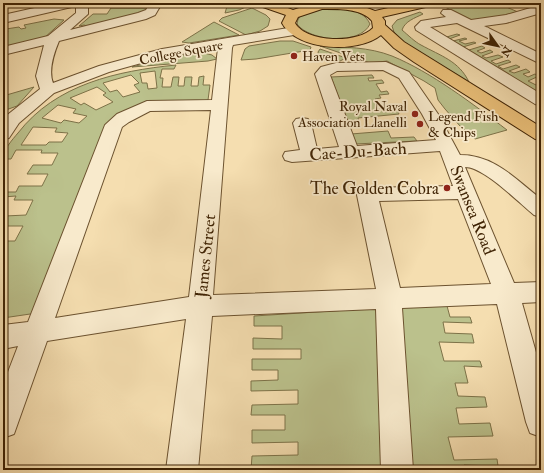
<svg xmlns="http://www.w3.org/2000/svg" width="544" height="473" viewBox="0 0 544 473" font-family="'IM FELL Double Pica',serif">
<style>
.green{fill:#bbc18c;stroke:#7d7248;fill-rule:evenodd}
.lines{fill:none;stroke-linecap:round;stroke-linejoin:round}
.minor-casing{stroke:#6c522f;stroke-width:2}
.major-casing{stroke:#3f2304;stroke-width:2}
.minor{fill:#f8eacc;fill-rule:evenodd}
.major{fill:#eabf78;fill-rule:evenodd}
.poi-dot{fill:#8f2418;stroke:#f8eacc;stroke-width:1.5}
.labels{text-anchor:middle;stroke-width:3.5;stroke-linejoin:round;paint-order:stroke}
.far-street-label{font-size:14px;fill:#3f2304;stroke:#f8eacc}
.far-poi-label{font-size:14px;fill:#3f2304;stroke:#f8eacc;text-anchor:start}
.street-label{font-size:17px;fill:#3f2304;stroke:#f8eacc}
.poi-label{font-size:17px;fill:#3f2304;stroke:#f8eacc;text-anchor:end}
</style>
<rect width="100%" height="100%" fill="#f5deb0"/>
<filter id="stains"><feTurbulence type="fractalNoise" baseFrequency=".005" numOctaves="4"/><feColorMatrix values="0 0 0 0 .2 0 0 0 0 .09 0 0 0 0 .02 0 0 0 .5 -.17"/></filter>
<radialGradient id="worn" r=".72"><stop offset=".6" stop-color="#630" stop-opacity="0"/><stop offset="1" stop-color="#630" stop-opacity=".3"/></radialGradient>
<!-- green -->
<g class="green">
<polygon points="228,3 247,3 248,6 239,10 225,13"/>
<polygon points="455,3 497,3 518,12 485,21 470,20 445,7"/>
<polygon points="111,8 149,8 146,11 130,17 127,16 87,26 84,25 79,26 93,14 107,14"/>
<polygon points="252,8 266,15 270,19 268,26 260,31 246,35 219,21 222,18"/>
<path d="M 320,8 C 336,9 362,6 370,24 C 360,46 309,41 297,24 C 298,12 310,11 320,8 Z"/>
<path d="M 420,12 L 423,14 C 415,18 405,21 402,30 C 408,35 415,42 421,45 C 441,56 459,61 469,82 L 402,41 L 394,32 L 392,26 L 397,20 Z"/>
<polygon points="54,19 64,20 44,38 3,48 3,33 8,32 6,29 19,27 21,29 26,28 24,25"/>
<polygon points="214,22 239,35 189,43 182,42"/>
<polygon points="457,34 460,35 449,39 453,41 465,38 467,39 459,41 465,44 474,42 476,43 463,47 469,50 482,46 485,48 477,51 481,53 490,50 493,52 482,56 486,58 498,55 503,57 491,61 496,64 508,60 511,62 498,66 503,69 516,65 520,67 509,71 514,73 526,69 530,72 523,74 528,77 535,74 539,76 528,81 538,86 541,85 541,96 443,38"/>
<polygon points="280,41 293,41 311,47 310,50 256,59 241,60 245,49 249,46"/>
<path d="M 320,46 C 344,47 369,47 392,56 C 431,72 473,104 507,130 L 475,139 L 460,126 L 445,109 L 438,100 L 435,88 L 424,81 L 387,61 L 370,63 Z"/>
<polygon points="320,49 346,58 340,61 320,60 318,52"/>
<polygon points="204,53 212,55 217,59 208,61 132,67 175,56"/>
<path d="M 176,65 L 174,69 L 162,69 L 160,78 L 163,78 L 162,87 L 171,87 L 173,77 L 179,77 L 178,86 L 184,86 L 185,77 L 192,77 L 191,86 L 198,86 L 199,77 L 204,76 L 203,85 L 210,85 L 208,100 L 128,110 L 37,313 L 3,318 L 3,270 L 7,261 L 3,261 L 3,241 L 15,241 L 23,226 L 3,226 L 3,220 L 5,216 L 26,215 L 33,200 L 14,200 L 16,196 L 3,197 L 3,192 L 16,192 L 19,186 L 42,186 L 48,174 L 27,174 L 33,165 L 52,165 L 58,153 L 41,153 L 42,150 L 16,150 L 11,159 L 3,159 C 3,150 12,140 18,133 C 56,84 117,71 176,65 ZM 155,71 L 157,88 L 148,89 L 147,83 L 142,83 L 140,73 ZM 131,75 L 139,83 L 134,85 L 140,92 L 123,97 L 117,90 L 110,92 L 103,83 ZM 97,87 L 106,93 L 103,95 L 113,102 L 96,110 L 84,103 L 81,105 L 70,98 ZM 58,105 L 76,109 L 73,113 L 87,116 L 79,123 L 64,120 L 61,123 L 42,118 ZM 33,127 L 57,128 L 55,132 L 68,133 L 62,142 L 49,142 L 46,145 L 21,145 Z"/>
<polygon points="372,75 374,78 368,78 369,81 382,80 384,83 376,84 381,92 387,91 389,94 379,95 381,98 375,99 380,110 397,109 399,114 358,118 360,125 349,125 331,77"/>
<polygon points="34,87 17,106 3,111 3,96"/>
<polygon points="388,131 391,138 414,137 417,141 355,144 351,134"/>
<polygon points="397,306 447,306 450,317 470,317 472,323 443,322 445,333 472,334 474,343 439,342 444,361 480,361 482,367 464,366 468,383 455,383 458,396 485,397 487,407 456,408 459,424 490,423 493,436 448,437 454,460 497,459 498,466 464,465 464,470 410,470"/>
<polygon points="379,308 388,470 251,470 252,456 298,455 298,442 252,443 252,430 285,430 285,415 251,415 252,405 298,404 298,390 251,391 251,381 278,380 278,370 252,370 252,359 301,359 301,349 253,349 253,338 282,339 282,326 254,326 254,316"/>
</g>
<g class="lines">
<!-- minor casing -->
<g class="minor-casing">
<g id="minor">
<path d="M 57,3 L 88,4 L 88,14 L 70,30 L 138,13 L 146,10 L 150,3 L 162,3 L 155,15 L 146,19 L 59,41 C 54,53 48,70 53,83 L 99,66 L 162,49 L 294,27 L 299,28 L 301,31 L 299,34 L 294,35 L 233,45 L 232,48 L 213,295 L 376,289 L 357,195 L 360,190 L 367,188 L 453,186 L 440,151 L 292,162 L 285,160 L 283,156 L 285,152 L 300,150 L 293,123 L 296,119 L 302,118 L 308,119 L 311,123 L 317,149 L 339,147 L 315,74 L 321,67 L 336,63 L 386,62 L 409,72 L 438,114 L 460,155 C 495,155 515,179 541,199 L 541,217 L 534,215 C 518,202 484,167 465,167 L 514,283 L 541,282 L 541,302 L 522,303 L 541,370 L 541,437 L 530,433 L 526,422 L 497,304 L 402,308 L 413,470 L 381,470 L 376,309 L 212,316 L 198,470 L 166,470 L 186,319 L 47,341 L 14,434 L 3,438 L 3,385 L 18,346 L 3,349 L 3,325 L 28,322 L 105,125 L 117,114 L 147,101 L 212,100 L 218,48 L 163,57 L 109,72 L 54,93 L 19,123 L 9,138 L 3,139 L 3,121 L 6,116 L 40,89 L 36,76 L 44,45 L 3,55 L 3,47 L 48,36 L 76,13 L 76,6 L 3,23 L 3,15 ZM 383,70 L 399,78 L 422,114 L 436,140 L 357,146 L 330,75 L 337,71 ZM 211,110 L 189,297 L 55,318 L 122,127 L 129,122 L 150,111 ZM 458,199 L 491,284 L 400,288 L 379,201 Z"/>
<polygon points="541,5 541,13 506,23 484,26 541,54 541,64 457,23 430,27 541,94 541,106 535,104 416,30 415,27 421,21 446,17 441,13 443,10 451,10 471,20 506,15"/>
</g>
</g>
<!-- major casing -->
<g class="major-casing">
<path id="major" d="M 258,3 L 275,3 L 293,10 L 314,3 L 345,3 L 362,6 L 375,11 L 410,3 L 432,3 L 430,6 L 382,17 L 385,21 L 385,25 L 404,42 L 541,127 L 541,140 L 535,139 L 414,62 L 394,48 L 381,35 C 358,54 297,51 282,23 L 286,15 L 260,6 ZM 322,9 C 337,9 362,8 372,21 L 373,28 C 358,44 306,43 295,23 L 298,17 Z"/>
</g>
<!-- minor -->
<use href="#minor" class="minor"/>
<!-- major -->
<use href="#major" class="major"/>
</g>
<!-- markers -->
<g class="poi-dot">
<circle cx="294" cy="56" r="4"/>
<circle cx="415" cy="114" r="4"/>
<circle cx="420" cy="124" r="4"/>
<circle cx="447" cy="188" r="4"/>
</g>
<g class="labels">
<!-- far-street labels -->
<g class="far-street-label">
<text transform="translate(181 52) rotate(-11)" y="5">College Square</text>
</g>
<!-- far-poi labels -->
<g class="far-poi-label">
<text x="302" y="61">Haven Vets</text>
<text x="407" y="111" text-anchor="end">Royal Naval<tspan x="407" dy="16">Association Llanelli</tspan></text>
<text x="428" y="121">Legend Fish<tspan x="428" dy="16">&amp; Chips</tspan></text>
</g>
<!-- street labels -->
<g class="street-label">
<text transform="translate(358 151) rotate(-4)" y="6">Cae-Du-Bach</text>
<text transform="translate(473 210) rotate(68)" y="6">Swansea Road</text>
<text transform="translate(205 256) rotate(-84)" y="6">James Street</text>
</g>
<!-- poi labels -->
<g class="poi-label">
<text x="439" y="194">The Golden Cobra</text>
</g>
</g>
<!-- margin -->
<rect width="544" height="473" fill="none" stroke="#f5deb0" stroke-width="16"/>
<rect x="4" y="4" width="536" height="465" fill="none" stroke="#3f2304" stroke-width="2"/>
<rect x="8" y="8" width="528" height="457" fill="none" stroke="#3f2304"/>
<!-- north arrow -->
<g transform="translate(498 46) rotate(123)" stroke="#f8eacc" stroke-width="3" paint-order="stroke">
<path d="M0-3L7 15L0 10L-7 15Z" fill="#3f2304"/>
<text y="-6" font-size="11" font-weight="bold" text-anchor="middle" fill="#3f2304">N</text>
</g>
<rect width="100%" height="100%" filter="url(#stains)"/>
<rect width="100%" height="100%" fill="url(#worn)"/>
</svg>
